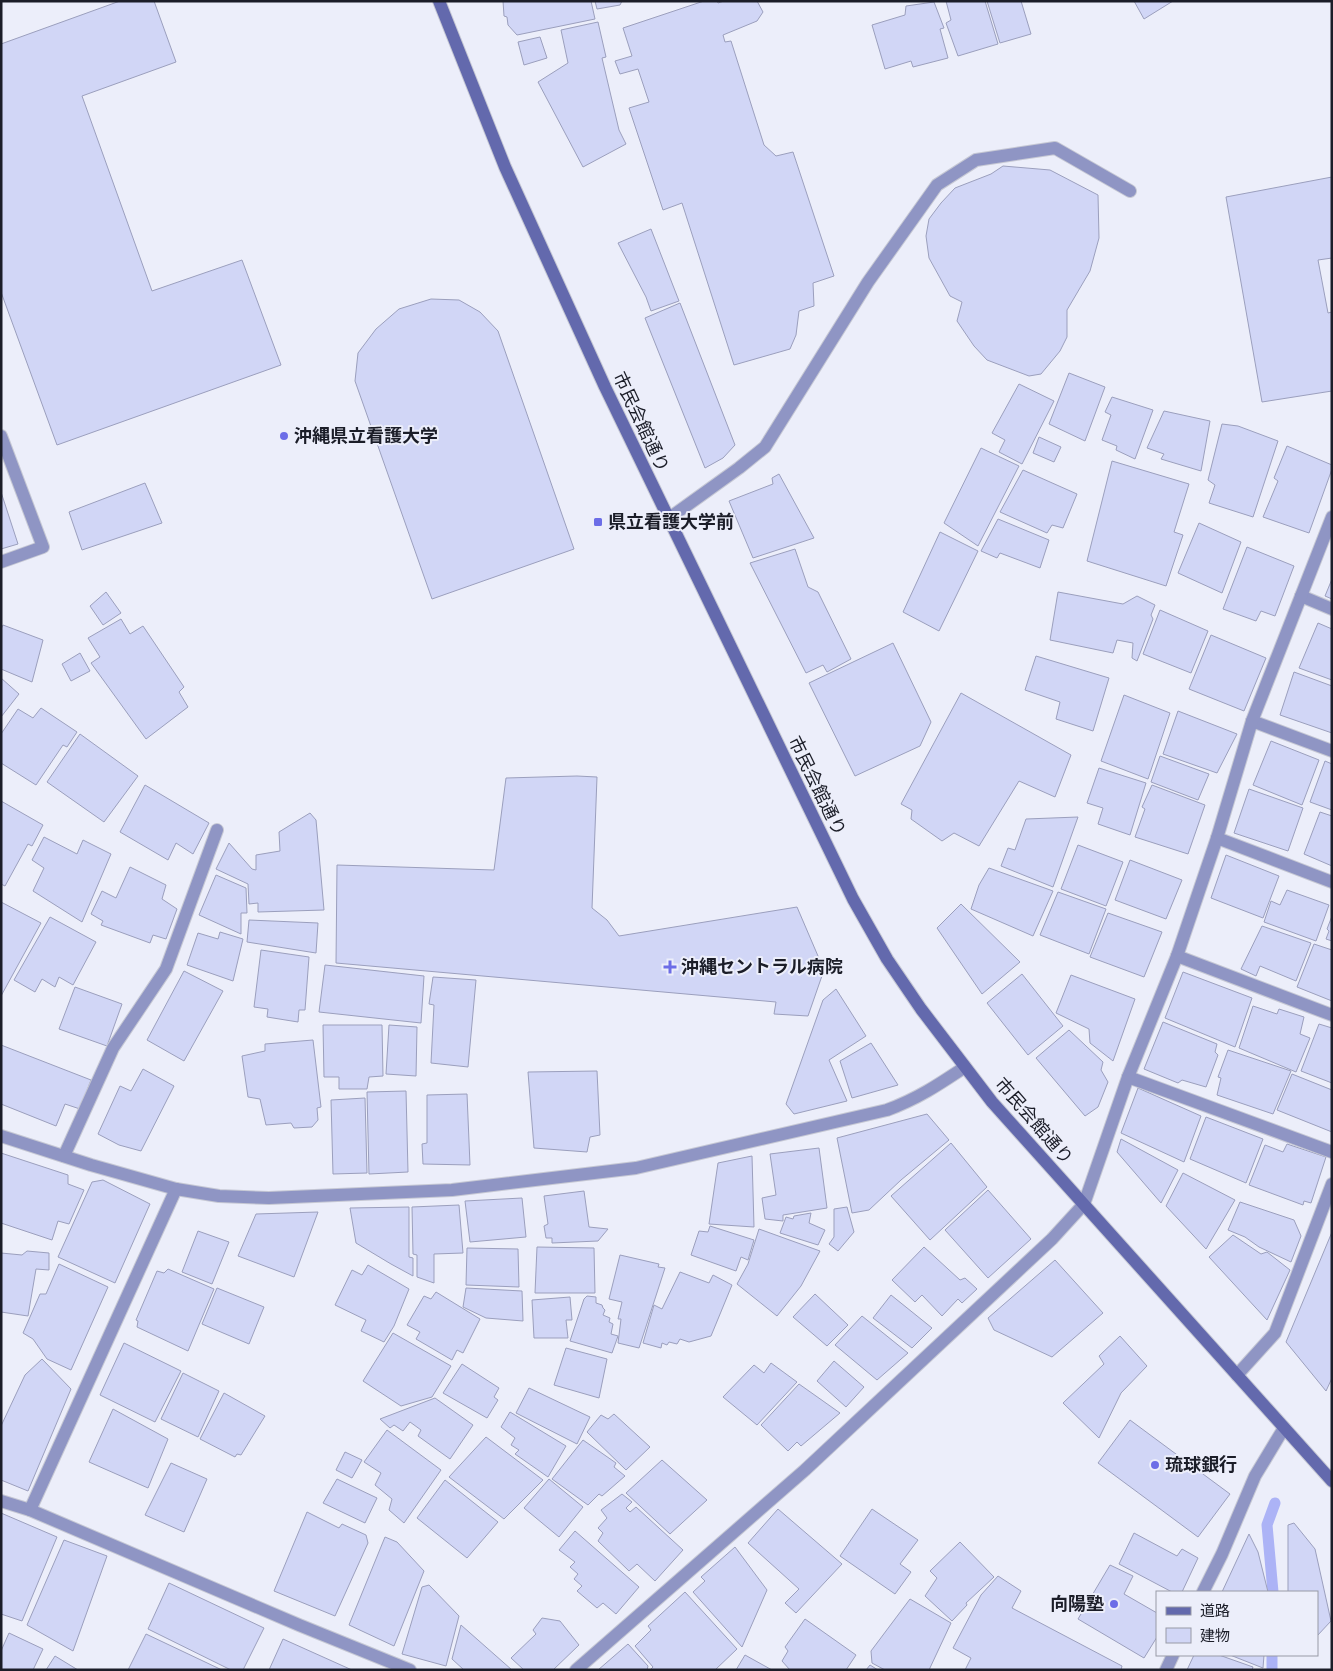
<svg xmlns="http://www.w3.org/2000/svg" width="1333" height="1671" viewBox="0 0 1333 1671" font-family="'Fira Sans','Noto Sans JP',sans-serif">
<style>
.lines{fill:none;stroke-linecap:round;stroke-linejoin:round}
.stream{stroke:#acb3f6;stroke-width:11}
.building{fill:#d1d6f6;stroke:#9b9fbd}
.service-casing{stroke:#c6c8d4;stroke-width:14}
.minor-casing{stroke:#c6c8d4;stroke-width:14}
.secondary-casing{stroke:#c6c8d4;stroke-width:14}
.service{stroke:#8f95c4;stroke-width:12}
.minor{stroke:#8f95c4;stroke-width:12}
.secondary{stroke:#6369ad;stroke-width:12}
.poi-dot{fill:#6c6de7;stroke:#eceefa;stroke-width:2}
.labels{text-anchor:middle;stroke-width:4;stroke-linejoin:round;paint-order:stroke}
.street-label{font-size:18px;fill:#1b1d28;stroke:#eceefa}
.poi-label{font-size:18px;font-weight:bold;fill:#1b1d28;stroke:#eceefa;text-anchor:start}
</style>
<rect width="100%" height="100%" fill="#eceefa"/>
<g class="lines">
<!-- stream -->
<g class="stream">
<polyline points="1273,1592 1267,1525 1275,1503"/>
<polyline points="1272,1670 1272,1655"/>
</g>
</g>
<!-- building -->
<g class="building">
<polygon points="120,1 154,1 176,62 82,96 152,291 242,260 281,365 57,445 1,292 1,44"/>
<polygon points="503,1 591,1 595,19 517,35 508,25 507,17 504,16"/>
<polygon points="595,1 622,1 620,5 597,9"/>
<polygon points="704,1 717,1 718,3 724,1 757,1 763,12 757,21 723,35 725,42 731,41 764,145 776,156 793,152 834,276 813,283 814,306 799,311 796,335 790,349 734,365 682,203 663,210 629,108 649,102 638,69 620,74 615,61 632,56 623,28"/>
<polygon points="946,1 985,1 998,44 958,56 946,23 951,20"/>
<polygon points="987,1 1021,1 1031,34 1000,43"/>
<polygon points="1134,1 1173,1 1144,19"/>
<polygon points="934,2 944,28 940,29 948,58 913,67 911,61 885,69 872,25 905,15 906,6"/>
<polygon points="598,22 606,57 602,58 619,130 626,144 583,167 538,82 568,63 561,30"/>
<polygon points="540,37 547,58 524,65 518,42"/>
<polygon points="1003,166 1050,170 1098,195 1099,238 1090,271 1067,310 1067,337 1060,351 1041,374 1029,376 987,360 974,346 957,321 962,302 950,296 929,258 926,236 929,219 941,203 955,188 991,174"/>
<polygon points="1332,177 1332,258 1318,260 1328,313 1332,312 1332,391 1262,402 1226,197"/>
<polygon points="651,229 679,301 651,311 646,297 618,243"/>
<polygon points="431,299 459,300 480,312 498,331 574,549 432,599 355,381 358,353 376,329 399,309"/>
<polygon points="680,303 735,445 723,458 705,468 645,318"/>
<polygon points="1069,373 1105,387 1085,441 1049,424"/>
<polygon points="1019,384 1054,401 1022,464 999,452 1005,440 992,433"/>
<polygon points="1112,397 1153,410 1135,459 1116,450 1117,446 1102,440 1111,415 1105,412"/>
<polygon points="1164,411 1210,421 1201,471 1161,459 1164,454 1147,448"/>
<polygon points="1222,424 1238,426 1278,441 1253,517 1209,503 1215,485 1208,480"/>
<polygon points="1039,437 1061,447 1054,462 1033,453"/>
<polygon points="1287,446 1332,465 1332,469 1309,533 1263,517 1278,481 1274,478"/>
<polygon points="981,448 1019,466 978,546 944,523"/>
<polygon points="1112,461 1189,484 1174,532 1183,535 1166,586 1087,561"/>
<polygon points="1023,470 1077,494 1063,528 1052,525 1047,533 1000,512"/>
<polygon points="779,474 814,538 753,558 729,501 773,484 772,478"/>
<polygon points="145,483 162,523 82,550 69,512"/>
<polygon points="1,492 18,544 1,549"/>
<polygon points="998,519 1049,540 1040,568 1000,553 997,558 981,551"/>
<polygon points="1199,523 1241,542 1222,593 1178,573"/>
<polygon points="940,532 978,551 939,631 903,612"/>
<polygon points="1247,547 1294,566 1275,616 1261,611 1256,621 1223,609"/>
<polygon points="795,549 808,587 818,592 851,659 827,672 823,665 806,673 750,563"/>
<polygon points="1332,579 1332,599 1325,596"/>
<polygon points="106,592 121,613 103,625 90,606"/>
<polygon points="1058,592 1123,604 1137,596 1155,605 1151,615 1153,619 1137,661 1132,658 1133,643 1117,640 1113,653 1050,640"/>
<polygon points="1160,610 1208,631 1191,673 1143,654"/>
<polygon points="121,619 130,634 143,626 184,687 179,692 188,707 146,739 91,663 100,657 88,638"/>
<polygon points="1318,623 1332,629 1332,680 1299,668"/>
<polygon points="3,625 43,640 32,682 1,669 1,629"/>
<polygon points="1211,635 1266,658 1244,711 1189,689"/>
<polygon points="893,643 931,722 920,746 855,776 809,683"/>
<polygon points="80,653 90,671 71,681 62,664"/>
<polygon points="1036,656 1109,678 1093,731 1056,719 1060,702 1025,690"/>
<polygon points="1294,672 1332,686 1332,733 1280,715"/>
<polygon points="1,678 19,694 1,717"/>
<polygon points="961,693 1071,755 1055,797 1019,781 979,846 954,833 942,841 911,819 912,810 901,804"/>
<polygon points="1124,695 1170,713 1148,779 1101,761"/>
<polygon points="41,708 77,732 67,747 63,745 36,785 1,763 1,734 18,709 33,718"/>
<polygon points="1178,711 1237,734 1217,773 1163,754"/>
<polygon points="80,734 138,776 104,822 47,782"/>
<polygon points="1271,741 1319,760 1302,805 1253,785"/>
<polygon points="1160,756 1209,774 1198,800 1151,782"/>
<polygon points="1325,761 1332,764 1332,810 1310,802"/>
<polygon points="1099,768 1146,783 1130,835 1098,824 1103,808 1087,803"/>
<polygon points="577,776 597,777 592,908 607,920 619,936 797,907 824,970 808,1016 774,1014 776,1002 336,963 337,865 494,870 506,778"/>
<polygon points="145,785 209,823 193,854 176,843 168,860 120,832"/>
<polygon points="1152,785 1205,805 1188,854 1135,837 1145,809 1142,807"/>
<polygon points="1249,789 1303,808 1288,851 1234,833"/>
<polygon points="1,801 43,825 32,846 28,844 5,886 1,884"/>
<polygon points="1320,812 1332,816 1332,866 1304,854"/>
<polygon points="310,813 316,820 324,910 258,912 258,903 249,904 248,884 216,869 229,843 252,869 256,870 256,855 280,851 279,832"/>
<polygon points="1078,817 1053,887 1001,866 1008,848 1015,850 1026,819"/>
<polygon points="44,837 77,854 83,840 111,854 82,922 33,891 44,868 32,860"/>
<polygon points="1078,845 1123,862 1106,906 1061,889"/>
<polygon points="1226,855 1279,876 1263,918 1211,898"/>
<polygon points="1130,860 1182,880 1166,919 1115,900"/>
<polygon points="130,867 166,885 162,899 177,909 166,939 153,935 150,943 101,925 103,921 91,914 102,891 116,898"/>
<polygon points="989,868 1053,891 1033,936 971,909 979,885"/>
<polygon points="216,875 246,888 247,913 241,913 241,934 199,915"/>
<polygon points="1287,890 1329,905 1316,941 1264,922 1271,901 1280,905"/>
<polygon points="1058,892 1106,909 1089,954 1040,935"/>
<polygon points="1,902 41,923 1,996"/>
<polygon points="961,904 1020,962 982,994 937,928"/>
<polygon points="1108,913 1162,932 1144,977 1090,957"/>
<polygon points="1332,916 1332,941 1326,939 1329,931 1327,929"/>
<polygon points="50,917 96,942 73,985 59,977 55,987 42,979 35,992 14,980"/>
<polygon points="249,920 318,923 316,953 247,942"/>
<polygon points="1262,926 1311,943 1296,981 1260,966 1256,976 1241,969"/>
<polygon points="220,932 243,939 233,981 187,965 198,933 218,939"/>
<polygon points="1314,944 1332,950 1332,1001 1297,987"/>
<polygon points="261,950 309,957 305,1010 299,1010 298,1022 267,1017 268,1009 254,1007"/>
<polygon points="325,965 424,976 421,1023 319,1012"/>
<polygon points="184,971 223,991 184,1061 147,1040"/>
<polygon points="1183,972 1252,998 1235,1047 1165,1018"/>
<polygon points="1022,974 1063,1026 1028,1055 987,1003"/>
<polygon points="1071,975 1135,999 1113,1061 1090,1043 1089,1029 1056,1013"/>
<polygon points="433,977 476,980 468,1067 431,1063 434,1005 429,1004"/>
<polygon points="75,987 122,1004 107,1046 59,1029"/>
<polygon points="836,989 866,1036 829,1060 847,1101 794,1114 786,1104 823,1000"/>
<polygon points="1253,1006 1277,1014 1279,1009 1304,1017 1300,1034 1310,1038 1296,1072 1239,1048"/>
<polygon points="1163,1022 1217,1044 1215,1052 1218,1055 1206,1087 1182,1080 1178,1083 1144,1069"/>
<polygon points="1319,1024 1332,1028 1332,1083 1301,1071"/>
<polygon points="323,1025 382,1025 383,1076 369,1077 367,1089 339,1089 339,1077 324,1077"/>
<polygon points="389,1025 417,1027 416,1076 386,1074"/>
<polygon points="1069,1030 1103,1062 1101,1070 1108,1082 1098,1107 1085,1116 1036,1058"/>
<polygon points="313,1040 321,1107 317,1108 318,1120 312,1127 294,1128 291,1123 266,1125 260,1099 248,1097 242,1056 265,1051 265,1044"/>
<polygon points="871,1043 898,1085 852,1098 840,1061"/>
<polygon points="1,1045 91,1080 80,1109 65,1104 56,1126 1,1104"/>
<polygon points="1228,1050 1291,1071 1273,1114 1217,1095 1221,1078 1218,1077"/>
<polygon points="143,1069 174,1086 141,1151 119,1145 98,1134 120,1086 131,1091"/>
<polygon points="597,1071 600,1135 590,1137 587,1152 534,1148 528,1072"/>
<polygon points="1292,1074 1332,1090 1332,1132 1277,1110"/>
<polygon points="1138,1088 1201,1116 1184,1162 1121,1133"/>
<polygon points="406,1091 408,1172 369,1174 367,1092"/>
<polygon points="467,1094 470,1165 423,1164 422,1144 427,1143 427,1095"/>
<polygon points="365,1098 367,1173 333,1174 331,1100"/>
<polygon points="927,1114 949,1140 901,1180 869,1210 852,1213 837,1138"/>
<polygon points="1206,1117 1263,1139 1246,1183 1190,1159"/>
<polygon points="1121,1139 1178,1170 1161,1203 1117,1152"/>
<polygon points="951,1143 987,1187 930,1240 891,1196"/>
<polygon points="1287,1144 1326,1157 1311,1203 1304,1201 1303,1205 1249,1185 1265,1145 1283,1152"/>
<polygon points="819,1148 827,1208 783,1215 783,1221 765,1219 762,1198 776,1195 770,1154"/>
<polygon points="1,1153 68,1175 68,1184 84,1190 69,1224 58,1221 52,1240 1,1223"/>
<polygon points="752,1156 754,1227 709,1224 718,1163"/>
<polygon points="1183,1173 1235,1200 1206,1249 1166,1206"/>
<polygon points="103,1180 150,1204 115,1283 58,1257 92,1182"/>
<polygon points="988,1190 1031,1239 988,1278 945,1230"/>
<polygon points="584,1191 589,1227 608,1229 598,1241 552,1243 552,1238 546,1238 544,1226 548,1224 544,1196"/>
<polygon points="522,1198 526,1237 470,1242 465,1201"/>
<polygon points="1240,1202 1294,1220 1301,1236 1291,1262 1259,1247 1245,1237 1228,1230"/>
<polygon points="459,1205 463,1253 434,1254 434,1283 417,1277 417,1255 413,1254 412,1207"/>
<polygon points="409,1207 409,1257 413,1258 413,1276 391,1264 356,1243 350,1208"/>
<polygon points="847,1207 854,1232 838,1251 829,1244 834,1237 834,1209"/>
<polygon points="318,1212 294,1277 238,1256 256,1214"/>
<polygon points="811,1213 809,1223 825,1230 818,1245 780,1233 786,1217 793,1219 794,1216"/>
<polygon points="710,1226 754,1240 748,1260 741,1257 736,1271 691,1255 699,1231 708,1232"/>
<polygon points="759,1229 820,1251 801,1286 777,1316 737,1284 748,1264"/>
<polygon points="198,1231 229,1242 212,1284 182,1272"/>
<polygon points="1332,1232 1332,1378 1326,1391 1286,1342"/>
<polygon points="1233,1235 1261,1254 1267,1252 1290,1270 1267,1320 1209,1257"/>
<polygon points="537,1247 594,1248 595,1293 535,1293"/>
<polygon points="924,1247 960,1280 965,1278 977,1289 962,1303 958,1299 942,1316 922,1295 915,1302 892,1280"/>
<polygon points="467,1248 518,1249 519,1287 466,1285"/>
<polygon points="27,1251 49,1253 49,1270 36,1269 28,1316 1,1312 1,1253 22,1255"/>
<polygon points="620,1255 659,1264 658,1267 665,1268 639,1348 618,1343 621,1319 618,1319 622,1302 609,1299"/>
<polygon points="1055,1260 1103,1313 1052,1357 994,1330 988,1318"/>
<polygon points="59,1264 108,1287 71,1370 47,1359 33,1339 23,1333 40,1294 46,1294"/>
<polygon points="368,1265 409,1289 394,1326 384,1342 361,1331 366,1320 335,1305 352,1270 362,1275"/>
<polygon points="168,1269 214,1289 188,1351 137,1327 138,1321 136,1320 157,1271 164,1273"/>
<polygon points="680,1272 709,1283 713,1275 732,1285 711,1336 689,1342 680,1339 677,1344 669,1342 667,1345 662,1343 661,1348 643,1343 654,1305 662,1309"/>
<polygon points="217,1288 264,1307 249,1344 202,1324"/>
<polygon points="466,1288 522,1291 523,1321 486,1318 463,1307"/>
<polygon points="436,1292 480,1319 463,1353 457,1350 452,1360 416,1339 420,1332 407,1325 424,1296 431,1299"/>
<polygon points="815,1294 848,1325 827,1346 793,1317"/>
<polygon points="891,1295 932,1328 912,1348 873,1318"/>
<polygon points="587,1296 596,1297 596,1303 602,1305 603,1308 605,1310 603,1315 610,1318 609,1322 613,1324 611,1334 618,1336 612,1353 570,1341 584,1299"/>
<polygon points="570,1297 572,1320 566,1320 568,1338 534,1338 532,1300"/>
<polygon points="862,1316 908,1353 877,1380 835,1345"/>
<polygon points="393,1333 451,1366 432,1397 401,1406 363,1381"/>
<polygon points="1120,1336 1147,1366 1121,1393 1099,1438 1063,1403 1104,1364 1099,1356"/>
<polygon points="124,1343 181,1371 155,1422 100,1395"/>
<polygon points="566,1348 607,1359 599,1398 554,1385"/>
<polygon points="42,1359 71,1389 28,1491 1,1480 1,1426 25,1375"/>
<polygon points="834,1361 864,1387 846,1407 817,1381"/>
<polygon points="771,1363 797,1382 757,1425 723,1397 754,1365 764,1373"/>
<polygon points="462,1364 499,1388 494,1397 498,1400 487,1418 443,1393"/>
<polygon points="183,1373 219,1391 198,1437 161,1419"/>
<polygon points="799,1384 840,1413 801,1446 797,1442 788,1451 761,1425"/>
<polygon points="529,1388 590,1417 577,1444 516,1413"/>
<polygon points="224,1393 265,1416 241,1455 237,1454 235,1457 200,1439"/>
<polygon points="435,1398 473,1425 450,1459 418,1436 421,1430 410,1422 403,1431 394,1425 390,1428 380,1419"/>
<polygon points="113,1409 168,1439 148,1488 89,1462"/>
<polygon points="510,1412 566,1446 548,1477 515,1454 519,1450 511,1445 515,1438 501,1427"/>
<polygon points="614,1414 650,1447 626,1470 587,1432 601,1415 608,1419"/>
<polygon points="1130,1420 1230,1494 1198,1537 1098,1463"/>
<polygon points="387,1430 441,1470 404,1523 389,1510 392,1499 375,1485 381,1473 364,1462"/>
<polygon points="486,1437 543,1480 504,1519 449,1477"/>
<polygon points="583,1440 616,1463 614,1467 625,1476 602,1496 599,1494 588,1505 552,1479"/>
<polygon points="345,1452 362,1460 352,1478 336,1470"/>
<polygon points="662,1460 707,1500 670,1534 626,1493"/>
<polygon points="171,1463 207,1479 184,1532 145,1515"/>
<polygon points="337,1479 377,1498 365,1523 323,1503"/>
<polygon points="549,1479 583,1507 559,1537 524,1508"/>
<polygon points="445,1480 498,1522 467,1558 417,1518"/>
<polygon points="622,1494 632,1502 626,1508 630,1512 636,1507 683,1550 655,1581 637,1564 629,1571 598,1541 603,1533 598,1528 607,1518 601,1510"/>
<polygon points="778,1509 842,1564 796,1613 785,1603 799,1589 748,1543"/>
<polygon points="872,1509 918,1540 900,1564 911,1572 895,1594 840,1556"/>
<polygon points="307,1512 339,1528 342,1524 366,1535 368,1543 335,1616 274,1591"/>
<polygon points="1,1513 57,1537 22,1621 1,1614"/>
<polygon points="1294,1523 1315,1549 1331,1621 1317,1636 1317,1592 1288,1592 1288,1525"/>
<polygon points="575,1531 639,1587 616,1614 603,1603 597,1608 577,1591 582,1586 574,1579 578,1574 570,1567 575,1562 559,1550"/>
<polygon points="1134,1533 1177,1556 1182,1549 1198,1558 1182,1592 1172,1592 1119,1564"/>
<polygon points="1249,1534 1258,1552 1268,1592 1222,1592"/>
<polygon points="385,1537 397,1542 424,1571 394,1646 349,1625"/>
<polygon points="64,1540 107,1556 73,1651 27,1625"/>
<polygon points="960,1542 994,1577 966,1603 967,1605 952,1621 925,1596 937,1578 930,1571"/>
<polygon points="735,1547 767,1590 742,1647 693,1592 705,1581 701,1577"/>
<polygon points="1110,1565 1133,1576 1124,1594 1157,1613 1157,1637 1144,1658 1078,1619"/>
<polygon points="998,1576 1021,1591 1012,1608 1122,1666 1121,1670 965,1670 971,1658 953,1648 981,1595"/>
<polygon points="169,1583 264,1628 243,1670 231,1670 148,1629"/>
<polygon points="429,1585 459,1616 446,1666 402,1654 422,1587"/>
<polygon points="685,1592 737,1649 715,1670 650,1670 653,1667 635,1646 651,1630 648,1626"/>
<polygon points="910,1599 951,1623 929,1670 885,1670 872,1663 871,1651"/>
<polygon points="542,1618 560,1621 579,1645 553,1670 524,1670 511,1658 536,1634 533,1630"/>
<polygon points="805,1619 856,1655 846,1670 790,1670 782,1661 788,1651 785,1647"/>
<polygon points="461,1625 512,1670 464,1670 452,1659"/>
<polygon points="9,1633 43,1649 33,1670 1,1670 1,1651"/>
<polygon points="146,1634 222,1670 128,1670"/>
<polygon points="283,1639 352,1670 269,1670"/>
<polygon points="628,1644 648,1666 647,1670 598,1670"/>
<polygon points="745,1655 772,1670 736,1670"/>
<polygon points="1194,1655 1219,1655 1253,1667 1252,1670 1187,1670"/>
<polygon points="1230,1655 1264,1655 1263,1668"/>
<polygon points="55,1656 78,1670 46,1670"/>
<polygon points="870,1665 878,1670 866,1670"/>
</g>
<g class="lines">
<!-- service casing -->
<g class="service-casing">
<g id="service">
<polyline points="1301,596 1332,609"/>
<polyline points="1252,721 1332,751"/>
<polyline points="1217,838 1332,882"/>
<polyline points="1177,956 1332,1015"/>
<polyline points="1128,1077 1332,1152"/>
<polyline points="64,1156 113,1048 166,969 217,830"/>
</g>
</g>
<!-- minor casing -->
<g class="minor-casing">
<g id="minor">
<polyline points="1,436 43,547 1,562"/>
<polyline points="668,519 739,468 765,447 868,282 937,185 976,160 1055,148 1130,191"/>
<path d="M 1,1136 L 91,1165 L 176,1189 L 219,1196 L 269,1198 L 452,1190 L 636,1168 L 887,1110 C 917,1099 938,1085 965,1067"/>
<polyline points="1237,1375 1275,1333 1332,1184"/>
<polyline points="1,1501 30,1510 299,1625 410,1670"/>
<polyline points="30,1510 176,1189"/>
<polyline points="1203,1592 1222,1554 1255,1476 1284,1428"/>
<polyline points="576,1670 805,1470 1052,1239 1084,1204 1128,1077 1177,956 1217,838 1252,721 1332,517"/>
<polyline points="1166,1670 1173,1655"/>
</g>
</g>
<!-- secondary casing -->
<g class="secondary-casing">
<polyline id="secondary" points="439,1 505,167 605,387 853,899 887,959 921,1009 992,1102 1332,1481"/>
</g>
<!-- service -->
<use href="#service" class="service"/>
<!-- minor -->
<use href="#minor" class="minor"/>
<!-- secondary -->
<use href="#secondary" class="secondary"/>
</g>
<!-- markers -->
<g class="poi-dot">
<circle cx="284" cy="436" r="5"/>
<rect x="593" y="517" width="10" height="10" rx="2.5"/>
<path d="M667.5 959.5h5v5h5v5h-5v5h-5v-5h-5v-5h5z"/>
<circle cx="1155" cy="1465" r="5"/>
<circle cx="1114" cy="1604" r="5"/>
</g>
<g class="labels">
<!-- street labels -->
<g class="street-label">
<text transform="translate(641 422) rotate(65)" y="6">市民会館通り</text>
<text transform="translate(817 786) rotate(64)" y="6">市民会館通り</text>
<text transform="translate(1034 1121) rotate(49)" y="6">市民会館通り</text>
</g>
<!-- poi labels -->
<g class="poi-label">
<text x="294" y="442">沖縄県立看護大学</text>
<text x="608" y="528">県立看護大学前</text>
<text x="681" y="973">沖縄セントラル病院</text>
<text x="1165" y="1471">琉球銀行</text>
<text x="1104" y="1610" text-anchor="end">向陽塾</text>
</g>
</g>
<!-- border -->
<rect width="1333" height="1671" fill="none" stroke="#1b1d28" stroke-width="5"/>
<!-- legend -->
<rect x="1156" y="1591" width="162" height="65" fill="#eceefa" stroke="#989aa6"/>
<rect x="1166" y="1607" width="25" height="8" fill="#6369ad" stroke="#989aa6"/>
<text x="1200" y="1616" font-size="15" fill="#1b1d28">道路</text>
<rect x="1166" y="1628" width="25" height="15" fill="#d1d6f6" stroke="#989aa6"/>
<text x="1200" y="1641" font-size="15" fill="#1b1d28">建物</text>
</svg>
